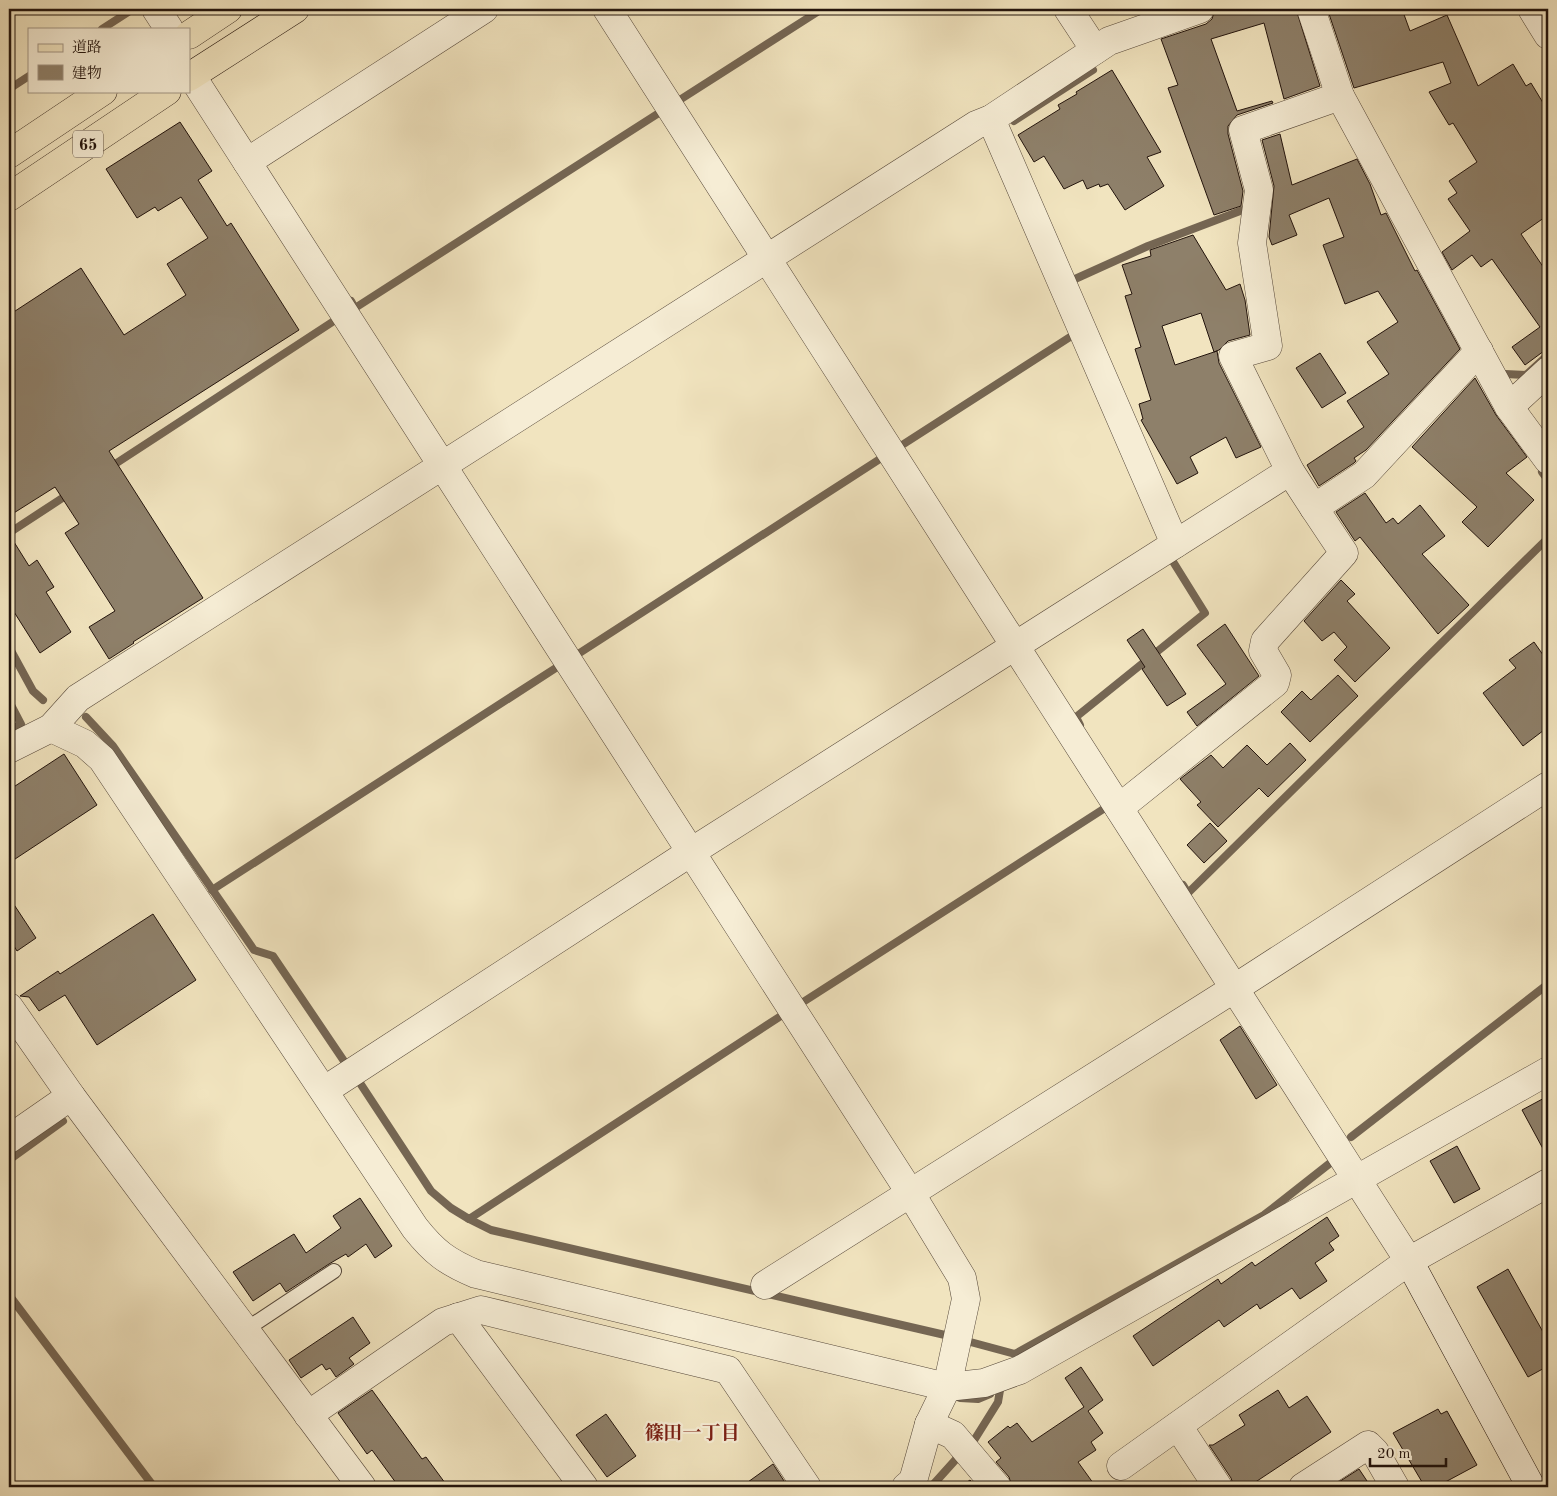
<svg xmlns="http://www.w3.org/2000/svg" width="1557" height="1496" viewBox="0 0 1557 1496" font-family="'Old Standard TT','Noto Serif JP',serif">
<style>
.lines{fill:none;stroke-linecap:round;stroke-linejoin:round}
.stream{stroke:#756653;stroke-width:8}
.building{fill:#8e806a;stroke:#23140d}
.lane-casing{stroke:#56483a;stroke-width:16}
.street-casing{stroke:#56483a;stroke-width:29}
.secondary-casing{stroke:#23140d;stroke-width:29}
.primary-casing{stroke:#23140d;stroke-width:29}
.lane{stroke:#f6edd5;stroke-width:14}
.street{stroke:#f6edd5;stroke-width:28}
.secondary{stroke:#f6edd5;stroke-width:28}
.primary{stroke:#f1e4bf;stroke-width:28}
.labels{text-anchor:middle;stroke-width:4.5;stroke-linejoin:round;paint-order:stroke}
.shield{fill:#f6edd5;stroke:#625549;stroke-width:1}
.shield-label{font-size:16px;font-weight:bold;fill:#23140d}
.neighbourhood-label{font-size:19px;font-weight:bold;fill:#7a1f14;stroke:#f6edd5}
</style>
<rect width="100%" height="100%" fill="#f1e4bf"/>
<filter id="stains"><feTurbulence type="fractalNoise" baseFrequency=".004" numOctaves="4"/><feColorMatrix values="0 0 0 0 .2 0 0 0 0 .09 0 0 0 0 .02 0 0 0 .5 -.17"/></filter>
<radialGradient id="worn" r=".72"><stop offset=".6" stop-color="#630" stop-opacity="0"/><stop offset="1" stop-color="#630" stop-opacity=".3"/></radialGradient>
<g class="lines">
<!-- stream -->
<g class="stream">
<polyline points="102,29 133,9"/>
<polyline points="9,89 29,76"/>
<polyline points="678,101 822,9"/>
<polyline points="1014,121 1093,70"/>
<polyline points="1075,279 1148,246 1248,208"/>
<polyline points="351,301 355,308 662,111"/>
<polyline points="1505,374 1526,375 1548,355"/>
<polyline points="899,447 1070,337"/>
<polyline points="109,468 340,317"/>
<polyline points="1542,472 1548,480"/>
<polyline points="9,533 70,493"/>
<polyline points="9,647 33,691 43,700"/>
<polyline points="578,654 883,457"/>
<polyline points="9,701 21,724 9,731"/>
<polyline points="86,717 113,746 254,950 273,956 348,1067"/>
<polyline points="1080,725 1076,717 1205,613 1172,560"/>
<polyline points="1183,885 1188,893 1547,539"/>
<polyline points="212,890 562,664"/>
<polyline points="800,1004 1105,808"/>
<polyline points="358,1080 431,1191 451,1208 469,1219 784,1014"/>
<polyline points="1351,1137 1548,984"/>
<polyline points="9,1160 63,1121"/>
<polyline points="469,1219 491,1230 945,1335"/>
<polyline points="9,1295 154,1487"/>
<polyline points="963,1340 1015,1354 1264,1215 1329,1164"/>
<polyline points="960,1398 978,1399 990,1394"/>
<polyline points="973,1442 998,1402 1000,1390"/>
<polyline points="931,1487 958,1457"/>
</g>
</g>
<!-- building -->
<g class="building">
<polygon points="1215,9 1296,9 1320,86 1284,99 1264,23 1211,39 1237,111 1272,101 1273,103 1237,115 1228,126 1228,134 1243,191 1241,206 1214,215 1168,88 1178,85 1161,39 1206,24 1212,19"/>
<polygon points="1333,9 1402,9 1410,31 1447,15 1478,86 1513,64 1526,86 1531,83 1548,111 1548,215 1521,234 1548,274 1548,348 1525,365 1512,347 1540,327 1492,259 1481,267 1472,255 1452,270 1442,252 1470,231 1448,199 1457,193 1449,181 1477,162 1453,123 1449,125 1429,92 1451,83 1443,62 1354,88 1328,11"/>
<polygon points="1112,70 1161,152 1147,157 1164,186 1125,210 1108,184 1100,187 1099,184 1087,189 1083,180 1064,189 1044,156 1034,162 1018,135 1060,109 1058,105 1077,94 1076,92"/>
<polygon points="180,122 212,171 198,180 227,226 231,223 299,330 109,451 203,598 133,642 134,643 109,659 89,627 115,611 65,533 79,524 55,487 9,516 9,315 81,268 124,335 186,295 167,264 208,238 181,197 158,211 155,207 137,218 106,169"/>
<polygon points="1280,134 1292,185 1357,159 1370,184 1381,215 1386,213 1415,271 1417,270 1460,349 1366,450 1354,458 1356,461 1354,463 1319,486 1307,465 1364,427 1347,401 1389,374 1367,342 1398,322 1378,291 1345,304 1323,245 1344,237 1329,198 1289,215 1297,235 1272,245 1269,237 1274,186 1262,140"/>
<polygon points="1193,235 1226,290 1240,284 1245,300 1250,335 1228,341 1219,350 1214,352 1201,313 1162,326 1175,365 1217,351 1219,363 1261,447 1236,458 1226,437 1190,457 1198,473 1177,484 1141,420 1143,419 1139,404 1151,400 1135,349 1141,347 1125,296 1132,294 1122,265 1151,256 1150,250"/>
<polygon points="1320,353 1346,393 1322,408 1296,368"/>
<polygon points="1475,378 1496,415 1527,457 1506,473 1534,500 1488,547 1462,522 1477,507 1412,447"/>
<polygon points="1365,493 1386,523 1393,518 1398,524 1420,505 1445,536 1422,554 1469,605 1438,634 1360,537 1355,541 1336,512"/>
<polygon points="9,534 29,566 37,560 54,587 46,592 71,632 40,653 9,604"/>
<polygon points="1341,580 1355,594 1347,601 1390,648 1355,682 1334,660 1347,647 1334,632 1322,641 1304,621"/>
<polygon points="1225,624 1259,676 1197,726 1187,712 1226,684 1197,645"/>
<polygon points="1143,629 1186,694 1167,706 1142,669 1145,667 1127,640"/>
<polygon points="1534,642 1548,662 1548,727 1523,746 1483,693 1516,668 1509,660"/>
<polygon points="1338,675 1358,696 1310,742 1281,712 1302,691 1311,700"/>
<polygon points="1290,743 1306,760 1268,797 1259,788 1218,827 1197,805 1201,802 1180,779 1211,755 1223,768 1247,745 1267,765"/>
<polygon points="64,754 97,805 9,863 9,790"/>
<polygon points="1210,823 1227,841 1204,863 1187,845"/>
<polygon points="9,897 36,938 17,951 9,938"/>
<polygon points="153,914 196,980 97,1045 65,995 39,1011 29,997 20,996 58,971 60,974"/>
<polygon points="1240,1026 1277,1085 1256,1099 1220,1040"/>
<polygon points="1548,1096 1548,1158 1522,1110"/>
<polygon points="1457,1146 1480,1189 1454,1203 1430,1161"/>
<polygon points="360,1198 392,1246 375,1258 366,1244 348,1257 346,1254 329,1264 286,1292 280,1283 253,1301 233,1272 294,1234 306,1253 341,1228 333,1216"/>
<polygon points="1327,1217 1339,1236 1329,1243 1334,1250 1315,1263 1327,1281 1300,1299 1292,1288 1260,1309 1257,1304 1224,1327 1219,1320 1153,1366 1133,1336 1218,1279 1221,1284 1252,1262 1255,1266"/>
<polygon points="1508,1269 1548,1341 1548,1366 1528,1377 1477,1287"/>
<polygon points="353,1317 370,1343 349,1358 354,1364 336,1377 330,1368 326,1370 322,1364 301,1378 289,1360"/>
<polygon points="1081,1367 1103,1400 1088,1411 1103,1433 1091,1442 1096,1450 1078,1462 1096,1487 1036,1487 1032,1481 1024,1487 1012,1487 1009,1477 996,1462 1001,1458 988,1442 1008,1426 1010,1428 1017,1423 1032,1442 1084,1407 1065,1378"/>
<polygon points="372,1390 422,1459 426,1457 448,1487 399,1487 372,1450 367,1454 338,1413"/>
<polygon points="1278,1390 1289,1408 1307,1396 1331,1432 1248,1487 1234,1487 1231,1478 1209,1445 1213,1445 1245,1425 1239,1415"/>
<polygon points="1438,1409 1441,1414 1447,1411 1477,1465 1436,1487 1425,1487 1393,1433"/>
<polygon points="606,1414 636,1456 607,1477 576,1435"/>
<polygon points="773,1464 788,1487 741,1487"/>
<polygon points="1359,1469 1371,1487 1331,1487"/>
<polygon points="970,1480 977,1487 960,1487"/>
</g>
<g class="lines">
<!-- lane casing -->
<g class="lane-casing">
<polyline id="lane" points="245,1330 334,1271"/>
</g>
<!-- street casing -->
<g class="street-casing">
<g id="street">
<polyline points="156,9 169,29"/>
<polyline points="607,9 1409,1261"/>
<polyline points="1068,9 1095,50"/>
<polyline points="1311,9 1340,96 1509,407 1548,460"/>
<polyline points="1532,9 1548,35"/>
<polyline points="191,75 911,1194 962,1278 966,1299 947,1387 929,1424 913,1481 906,1487"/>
<polyline points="991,119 1175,544"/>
<polyline points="247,162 484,9"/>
<polyline points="1509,407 1548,371"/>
<polyline points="1314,508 1290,471 1233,356 1268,346 1252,243 1259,190 1243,130 1340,96"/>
<path d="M 51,728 L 85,744 L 102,759 L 415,1228 C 434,1252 447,1262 476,1274 L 947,1387 L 984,1383 L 1020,1370 L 1548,1071"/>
<polyline points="9,749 51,728 78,698 976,125 991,119 1109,41 1200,9"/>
<polyline points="1119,808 1275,683 1277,675 1263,651 1265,641 1344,553 1314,508 1364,475 1479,351"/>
<polyline points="9,1007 71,1096 362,1487"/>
<polyline points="325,1090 691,852 1290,471"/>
<polyline points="9,1139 71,1096"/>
<polyline points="765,1285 1235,988 1548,786"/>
<polyline points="458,1317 584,1487"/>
<polyline points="308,1415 443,1322 481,1310 728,1370 807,1487"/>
<polyline points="929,1424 953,1435 997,1487"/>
<polyline points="1178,1426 1218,1487"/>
<polyline points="1121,1466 1409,1261 1548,1183"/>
<polyline points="1303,1487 1368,1445 1375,1452 1395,1487"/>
</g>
</g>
<!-- secondary casing -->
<g class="secondary-casing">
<polyline id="secondary" points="1409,1261 1531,1487"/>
</g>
<!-- primary casing -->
<g class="primary-casing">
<g id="primary">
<polyline points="189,35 228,9"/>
<polyline points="189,77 295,9"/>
<polyline points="9,154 103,91"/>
<polyline points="9,197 167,91"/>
</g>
</g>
<!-- lane -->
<use href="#lane" class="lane"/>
<!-- street -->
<use href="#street" class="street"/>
<!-- secondary -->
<use href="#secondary" class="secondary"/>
<!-- primary -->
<use href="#primary" class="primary"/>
</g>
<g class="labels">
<!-- shield labels -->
<rect class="shield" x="73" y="130.5" width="30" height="27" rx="4"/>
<g class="shield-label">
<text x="88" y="150">65</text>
</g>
<!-- neighbourhood labels -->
<g class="neighbourhood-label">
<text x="692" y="1439">篠田一丁目</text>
</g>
</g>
<!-- margin -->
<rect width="1557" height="1496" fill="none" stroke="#f1e4bf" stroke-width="30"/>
<rect x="10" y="10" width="1537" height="1476" fill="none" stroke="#23140d" stroke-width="2.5"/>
<rect x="15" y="15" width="1527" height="1466" fill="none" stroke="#23140d"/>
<!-- legend -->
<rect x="28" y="28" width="162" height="65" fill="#f6edd5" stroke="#a29685"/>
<rect x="38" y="44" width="25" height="8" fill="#f1e4bf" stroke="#a29685"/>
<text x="72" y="52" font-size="15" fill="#23140d">道路</text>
<rect x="38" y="65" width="25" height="15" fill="#8e806a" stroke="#a29685"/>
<text x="72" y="78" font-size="15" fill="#23140d">建物</text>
<!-- scale -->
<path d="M1370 1458v8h76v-8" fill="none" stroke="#23140d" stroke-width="2.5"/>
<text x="1377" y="1458" font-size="15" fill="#23140d" stroke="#f6edd5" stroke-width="4" paint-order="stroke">20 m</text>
<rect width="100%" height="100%" filter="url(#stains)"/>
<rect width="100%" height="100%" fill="url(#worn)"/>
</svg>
